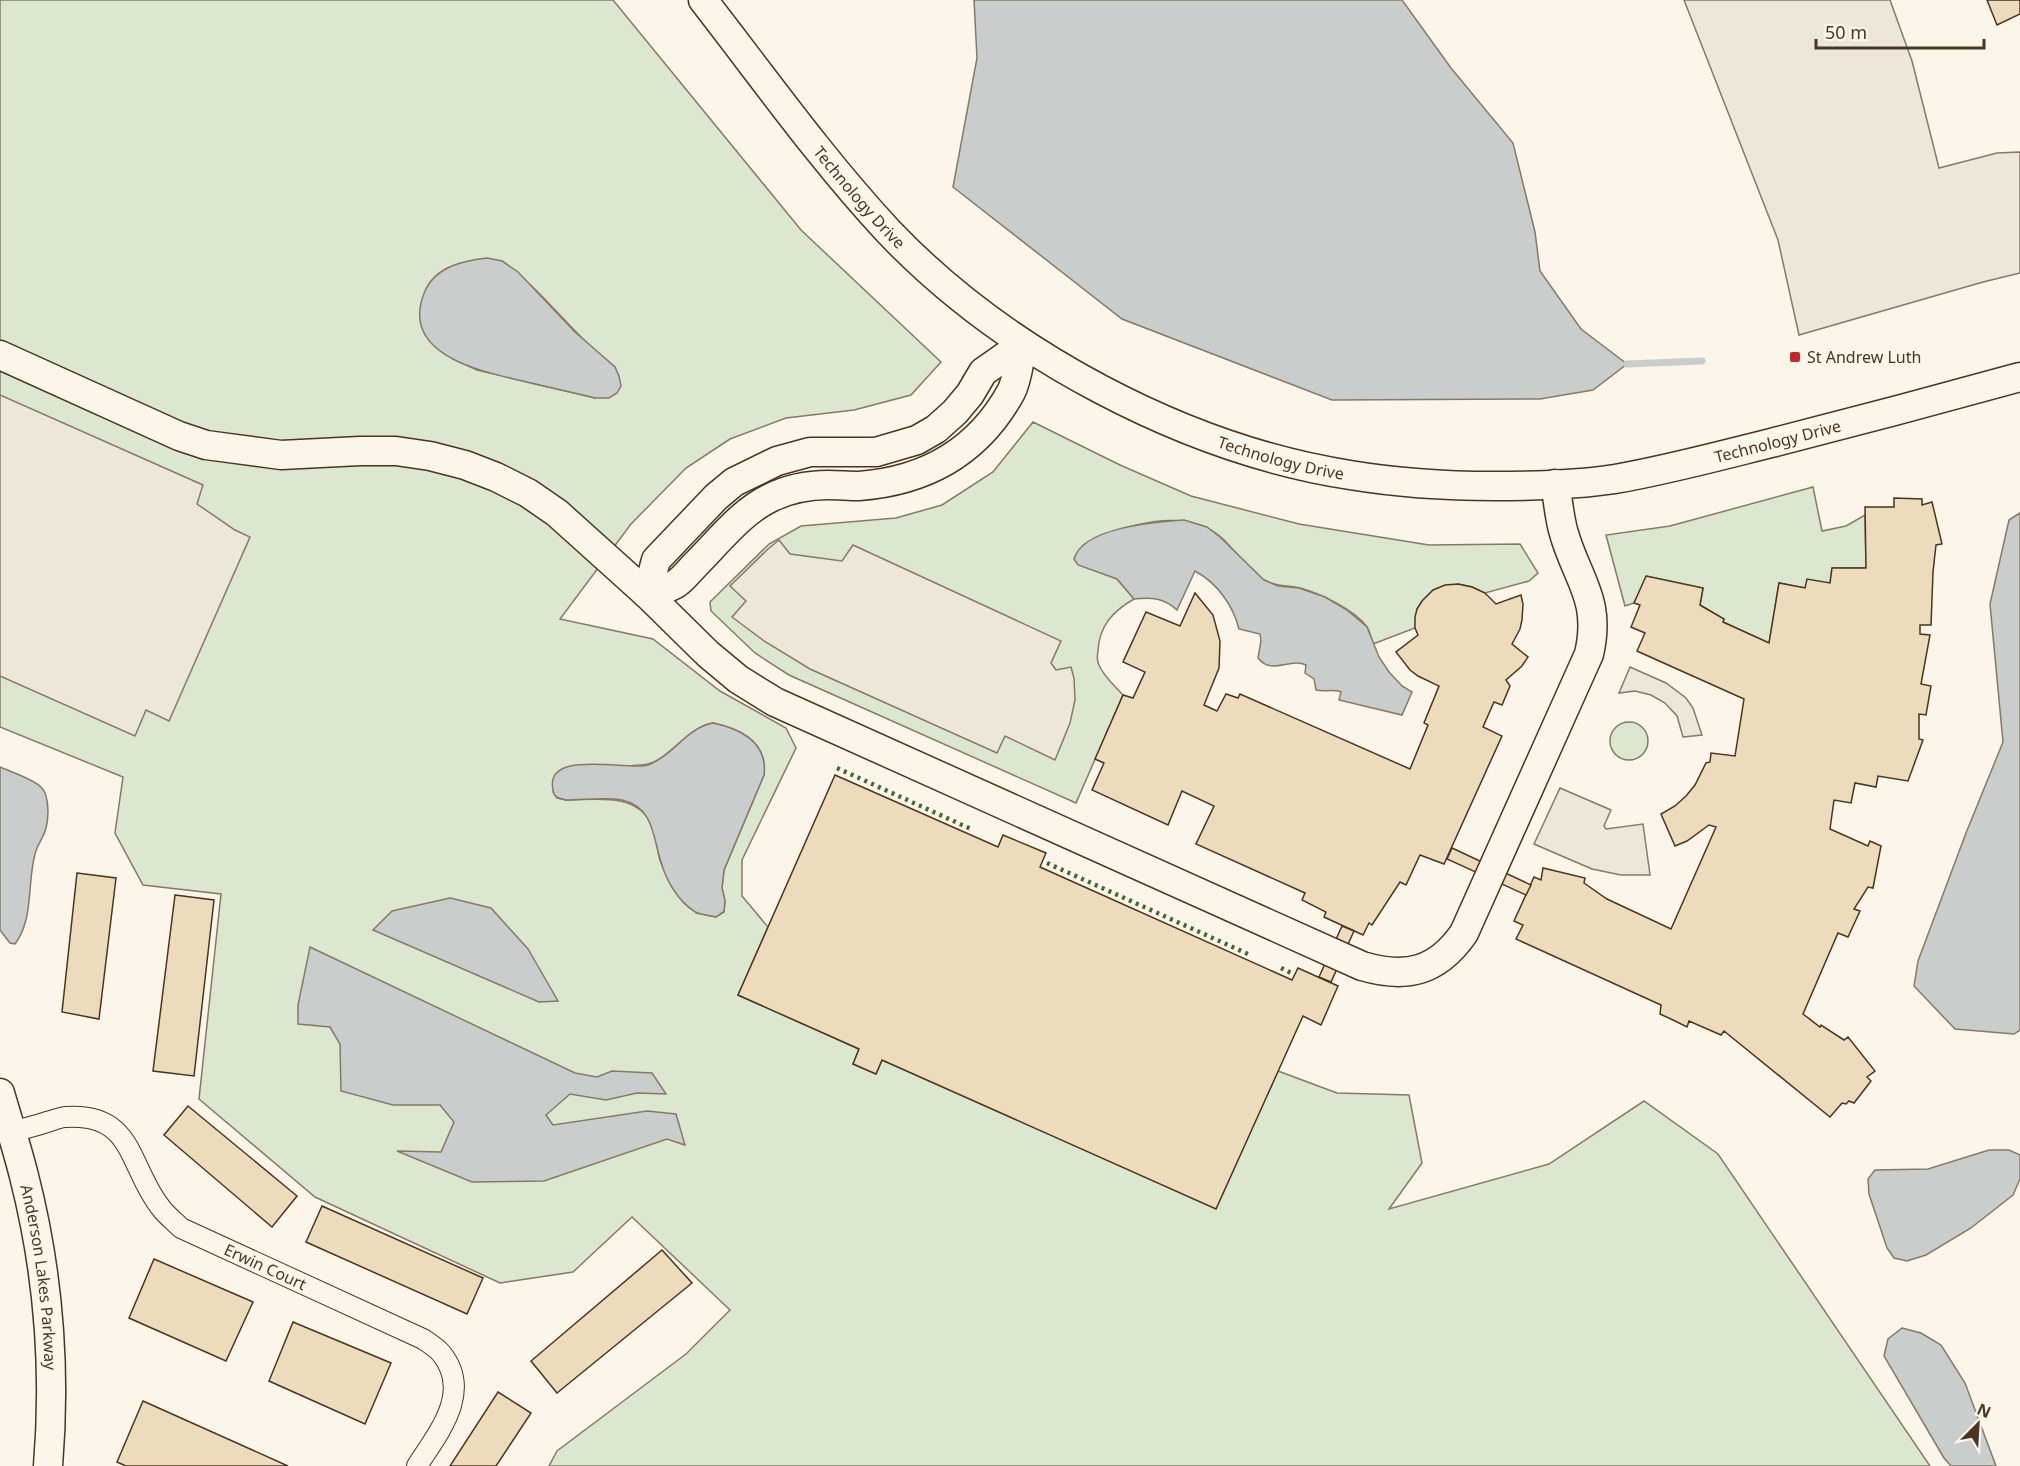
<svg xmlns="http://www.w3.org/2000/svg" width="2020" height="1466" viewBox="0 0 2020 1466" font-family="'Noto Sans',sans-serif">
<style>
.green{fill:#dce7d0;stroke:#887966;stroke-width:1.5;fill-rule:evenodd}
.parking{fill:#ede7d9;stroke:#887966;stroke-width:1.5}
.water{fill:#c9cecd;stroke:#887966;stroke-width:1.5}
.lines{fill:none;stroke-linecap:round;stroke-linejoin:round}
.stream{stroke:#c9cecd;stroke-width:7}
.building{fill:#ecdcbc;stroke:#4a3520;stroke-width:1.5}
.street-casing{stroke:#4a3520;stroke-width:22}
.secondary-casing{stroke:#4a3520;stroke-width:31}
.street{stroke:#fbf6e9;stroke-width:20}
.secondary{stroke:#fbf6e9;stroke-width:28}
.hedge{stroke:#436837;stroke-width:4.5;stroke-dasharray:3 4.5;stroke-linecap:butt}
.poi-dot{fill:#c62828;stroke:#fbf6e9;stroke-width:2}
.labels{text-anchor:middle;stroke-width:4.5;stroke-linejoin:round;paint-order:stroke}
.street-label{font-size:16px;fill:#4a3520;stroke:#fbf6e9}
.poi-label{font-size:16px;fill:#4a3520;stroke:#fbf6e9;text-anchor:start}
</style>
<rect width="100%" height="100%" fill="#fbf6e9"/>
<!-- green -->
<g class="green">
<path d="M 0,0 L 613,0 L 801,230 L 941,362 L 911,395 L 854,410 L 786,418 L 730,439 L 686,468 L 631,524 L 560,619 L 653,639 L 720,691 L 786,728 L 796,748 L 742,860 L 742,896 L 768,927 L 738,995 L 859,1049 L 853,1064 L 876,1074 L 882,1060 L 1216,1208 L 1278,1071 L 1337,1093 L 1409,1095 L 1422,1163 L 1389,1209 L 1549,1164 L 1644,1101 L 1718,1154 L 1930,1466 L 549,1466 L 557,1451 L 686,1354 L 730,1310 L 632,1217 L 573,1272 L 500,1283 L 315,1197 L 199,1099 L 221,894 L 143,885 L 115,833 L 123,777 L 0,727 ZM 502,261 C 544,291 573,336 615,367 L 595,398 L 477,370 L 453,359 ZM 713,723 C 741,729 768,742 764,775 L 724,870 L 722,888 L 725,901 L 724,912 L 716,917 L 696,913 C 687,899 667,877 661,863 C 656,850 657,835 651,823 C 635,792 595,800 566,800 L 557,798 L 553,792 C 577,784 600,775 624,767 C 635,764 645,767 656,761 C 677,750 689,727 713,723 Z"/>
<path d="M 1033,422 L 1120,465 L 1191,496 L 1299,524 L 1429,545 L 1520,544 L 1538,573 L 1529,581 L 1485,593 L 1472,587 L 1458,584 L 1422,601 L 1417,609 L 1415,628 L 1373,644 C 1371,639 1370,631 1367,627 C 1355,610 1319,593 1300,588 C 1288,585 1275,587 1264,580 C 1250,572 1235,550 1222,538 C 1185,505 1122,525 1084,545 L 1104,573 L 1117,579 L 1134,599 C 1113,611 1099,626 1098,651 C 1097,656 1097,661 1099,665 C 1104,677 1115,686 1123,695 L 1076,803 L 789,675 L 755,653 L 711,611 L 710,602 L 769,544 L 801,526 L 896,518 L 942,505 L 993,472 Z"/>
<polygon points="1813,487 1822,531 1846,526 1865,515 1866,568 1832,568 1830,583 1805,588 1779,583 1769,643 1723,622 1724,619 1700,605 1703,588 1647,576 1634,603 1625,606 1606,535 1670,526"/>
<circle cx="1629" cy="741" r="19"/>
</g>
<!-- parking -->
<g class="parking">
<polygon points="1684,0 1890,0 1912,61 1939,168 1997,153 2020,152 2020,273 1983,282 1799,335 1778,240"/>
<polygon points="0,395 203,485 197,504 235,530 250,537 169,721 146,710 135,736 0,676"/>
<polygon points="779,540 790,554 842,561 853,545 1061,641 1051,663 1056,670 1071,667 1074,678 1075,700 1070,723 1055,760 1005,736 997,753 810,669 764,641 732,617 746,601 730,586 768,549"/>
<polygon points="1630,667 1666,683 1686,698 1693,708 1702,735 1683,737 1677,716 1665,703 1651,695 1635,691 1619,693"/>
<polygon points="1560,788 1611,810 1604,826 1606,829 1643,824 1650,875 1621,875 1592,869 1534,844"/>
</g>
<!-- water -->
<g class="water">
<polygon points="974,0 1402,0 1451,68 1513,143 1535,232 1540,271 1581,329 1627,364 1593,390 1540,399 1332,400 1122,319 953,187 977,58"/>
<path d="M 487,258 L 502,261 L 518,272 L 575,332 L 615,367 L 619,376 L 621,386 L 617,393 L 609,398 L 595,398 C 571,392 547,387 523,381 C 479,371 398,354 425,291 C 436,266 463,261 487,258 Z"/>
<polygon points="2020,513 2020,1030 2014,1034 1955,1029 1914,986 1918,961 1966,833 2003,742 1990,604 2009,520"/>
<path d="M 1184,520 L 1207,527 L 1220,537 L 1264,580 L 1278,586 L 1299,588 L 1325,597 L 1347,610 L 1367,627 L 1379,657 L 1389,672 L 1402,686 L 1412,692 L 1402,715 L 1339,700 L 1341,692 C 1333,689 1325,692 1316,690 L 1314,679 L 1305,673 L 1306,665 C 1290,657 1272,676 1258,658 L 1261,641 L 1260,634 L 1239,629 C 1233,605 1217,583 1195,571 L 1177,610 C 1164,598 1152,597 1134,599 L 1117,579 L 1078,565 L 1074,559 C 1083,527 1156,522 1184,520 Z"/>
<path d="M 713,723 C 741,729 768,742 764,775 L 724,870 L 722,888 L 725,901 L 724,911 L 716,917 C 709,915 700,915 694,911 C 678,901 666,880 661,862 C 653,838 654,807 622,800 C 604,797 584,800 566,800 C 559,798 554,798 553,790 C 544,748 629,771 648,765 C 673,756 686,728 713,723 Z"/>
<path d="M 0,767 C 11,772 34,779 42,788 C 49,796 49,817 46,828 C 44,837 37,845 35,854 C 27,883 34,919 15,944 L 10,943 L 0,930 Z"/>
<polygon points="450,898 491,908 528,949 558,1001 539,1002 373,930 392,911"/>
<polygon points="310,947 575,1073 597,1077 612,1071 652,1073 666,1094 637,1093 606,1100 570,1094 546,1115 553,1125 647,1111 676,1114 685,1145 667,1139 544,1181 472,1182 397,1151 441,1152 454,1122 440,1105 393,1105 341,1091 340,1044 330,1027 298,1024 298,1005"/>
<polygon points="1989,1150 2009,1150 2020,1155 2020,1179 2013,1195 1971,1228 1926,1255 1907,1261 1894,1258 1887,1248 1869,1194 1868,1179 1875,1170 1928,1169"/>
<polygon points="1902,1328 1921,1333 1941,1345 1965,1383 1996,1466 1951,1466 1944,1458 1884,1356 1888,1339"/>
</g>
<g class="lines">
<!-- stream -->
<polyline class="stream" points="1627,364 1702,361"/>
</g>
<!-- building -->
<g class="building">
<polygon points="1987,0 2020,0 2020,14 1997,25"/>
<polygon points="1894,498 1922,499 1922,505 1932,502 1942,544 1936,545 1933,572 1931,625 1920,625 1920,634 1930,635 1921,684 1931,686 1926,715 1919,714 1919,739 1923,740 1908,781 1878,776 1876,787 1855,783 1851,803 1834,800 1830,829 1868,846 1870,841 1881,846 1873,888 1868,887 1854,909 1860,911 1848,937 1838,933 1803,1014 1820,1027 1821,1025 1844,1040 1848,1037 1875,1071 1867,1077 1871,1081 1854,1103 1849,1101 1846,1104 1842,1103 1830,1117 1724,1031 1721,1035 1689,1021 1687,1027 1673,1020 1660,1014 1661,1005 1516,939 1523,925 1514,921 1534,877 1541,880 1543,868 1585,878 1584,883 1607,899 1671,929 1716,827 1709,825 1687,841 1675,846 1661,814 1675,806 1686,796 1695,785 1706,763 1710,762 1711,753 1735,756 1744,699 1637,651 1645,633 1631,627 1640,605 1634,603 1646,576 1703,588 1700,605 1724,619 1723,622 1769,643 1779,583 1805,588 1807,579 1830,583 1832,568 1866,568 1865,507 1894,507"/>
<polygon points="1458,584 1472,587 1485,593 1496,604 1521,595 1523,604 1522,620 1520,629 1512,644 1528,657 1522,666 1506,680 1510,686 1502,705 1494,702 1483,727 1502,736 1444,864 1420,855 1406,885 1400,882 1372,925 1369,923 1363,935 1324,917 1326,912 1302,900 1305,893 1196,844 1214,806 1182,791 1168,825 1092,790 1104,763 1095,759 1123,695 1133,698 1145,672 1123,662 1146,612 1180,626 1195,593 1213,615 1220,641 1219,668 1204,705 1217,711 1226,694 1238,698 1240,694 1410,769 1428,725 1424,723 1439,686 1418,676 1410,670 1396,652 1418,635 1415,628 1415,617 1417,609 1422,601 1433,590 1445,585"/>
<polygon points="835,775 998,847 1003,835 1046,853 1040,867 1292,980 1298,968 1338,986 1321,1025 1303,1016 1216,1209 882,1060 876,1074 853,1064 859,1049 738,995"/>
<polygon points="1452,848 1531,885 1526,895 1447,859"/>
<polygon points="77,873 116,878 99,1019 62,1012"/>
<polygon points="175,895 214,900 194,1076 153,1071"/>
<polygon points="1342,926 1354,931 1331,982 1319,977"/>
<polygon points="188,1106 297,1196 272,1227 164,1135"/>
<polygon points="322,1206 483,1278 467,1314 306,1242"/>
<polygon points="662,1250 692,1283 557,1393 531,1361"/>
<polygon points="154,1259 253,1302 226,1361 129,1318"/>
<polygon points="293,1322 391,1363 365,1424 269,1381"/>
<polygon points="498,1392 531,1413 496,1466 450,1466"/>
<polygon points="143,1401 288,1466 126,1466 117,1462"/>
</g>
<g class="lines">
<!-- street casing -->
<g class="street-casing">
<g id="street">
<path id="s1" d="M 11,1132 C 23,1129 35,1126 47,1122 C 53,1120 59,1118 65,1117 C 135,1112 128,1167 161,1208 C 166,1215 174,1221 181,1228 L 423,1339 C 429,1343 437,1348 441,1353 C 473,1392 438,1433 417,1466"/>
</g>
</g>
<!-- secondary casing -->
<g class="secondary-casing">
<g id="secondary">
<path id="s2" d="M 703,0 C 763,77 821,159 888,231 C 1004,353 1184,449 1350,475 C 1398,483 1446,486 1494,486 C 1534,486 1576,485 1615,479 C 1667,470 1719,456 1771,443 C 1854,422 1937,400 2020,377"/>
<path d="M 0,355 L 179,436 L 206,445 L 281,455 L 360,451 L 396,451 L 430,456 L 465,465 L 496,477 L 528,493 L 557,513 L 647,594 L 708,654 L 738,679 L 775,702 L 1362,966 C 1406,979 1437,972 1464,933 L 1589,654 C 1602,598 1576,579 1563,530 C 1559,515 1558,499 1555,484"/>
<path d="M 647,594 C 656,591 669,589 677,583 C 684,578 690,570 696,564 C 719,541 741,512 770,498 C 788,489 808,485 828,485 C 838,485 849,486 859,486 C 926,481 978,452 1011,392 C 1018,379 1019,359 1023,344"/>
<polyline points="647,594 656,560 716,497 734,482 777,461 810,452 876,452 917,440 936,429 955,412 970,394 983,372 1023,344"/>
<path id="s3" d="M 0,1093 C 8,1121 17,1148 24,1176 C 48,1270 56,1370 48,1466"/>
</g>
</g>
<!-- street -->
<use href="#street" class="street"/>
<!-- secondary -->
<use href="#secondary" class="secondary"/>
<!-- hedge -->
<g class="hedge">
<polyline points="837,768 971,829"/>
<polyline points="1047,863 1248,954"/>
<polyline points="1281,968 1291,973"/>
</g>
</g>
<!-- markers -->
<rect class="poi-dot" x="1789" y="351" width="12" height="12" rx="3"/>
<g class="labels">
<!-- street labels -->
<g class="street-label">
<text dy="6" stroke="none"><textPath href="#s2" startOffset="252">Technology Drive</textPath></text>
<text dy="6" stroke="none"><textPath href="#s2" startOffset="1260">Technology Drive</textPath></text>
<text dy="6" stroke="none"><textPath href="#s2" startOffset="756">Technology Drive</textPath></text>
<text dy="6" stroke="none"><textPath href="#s1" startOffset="321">Erwin Court</textPath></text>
<text dy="6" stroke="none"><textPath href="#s3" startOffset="189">Anderson Lakes Parkway</textPath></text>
</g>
<!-- poi labels -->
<g class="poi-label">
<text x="1807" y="363">St Andrew Luth</text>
</g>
</g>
<!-- north arrow -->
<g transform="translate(1978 1424) rotate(24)" stroke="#fbf6e9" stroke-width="4.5" paint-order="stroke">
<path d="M0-4.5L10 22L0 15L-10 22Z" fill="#4a3520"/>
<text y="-9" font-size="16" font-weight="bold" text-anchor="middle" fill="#4a3520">N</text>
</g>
<!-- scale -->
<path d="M1816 39v9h168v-9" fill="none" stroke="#4a3520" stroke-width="3"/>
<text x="1825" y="39" font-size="18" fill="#4a3520" stroke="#fbf6e9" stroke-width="4.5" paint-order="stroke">50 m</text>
</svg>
